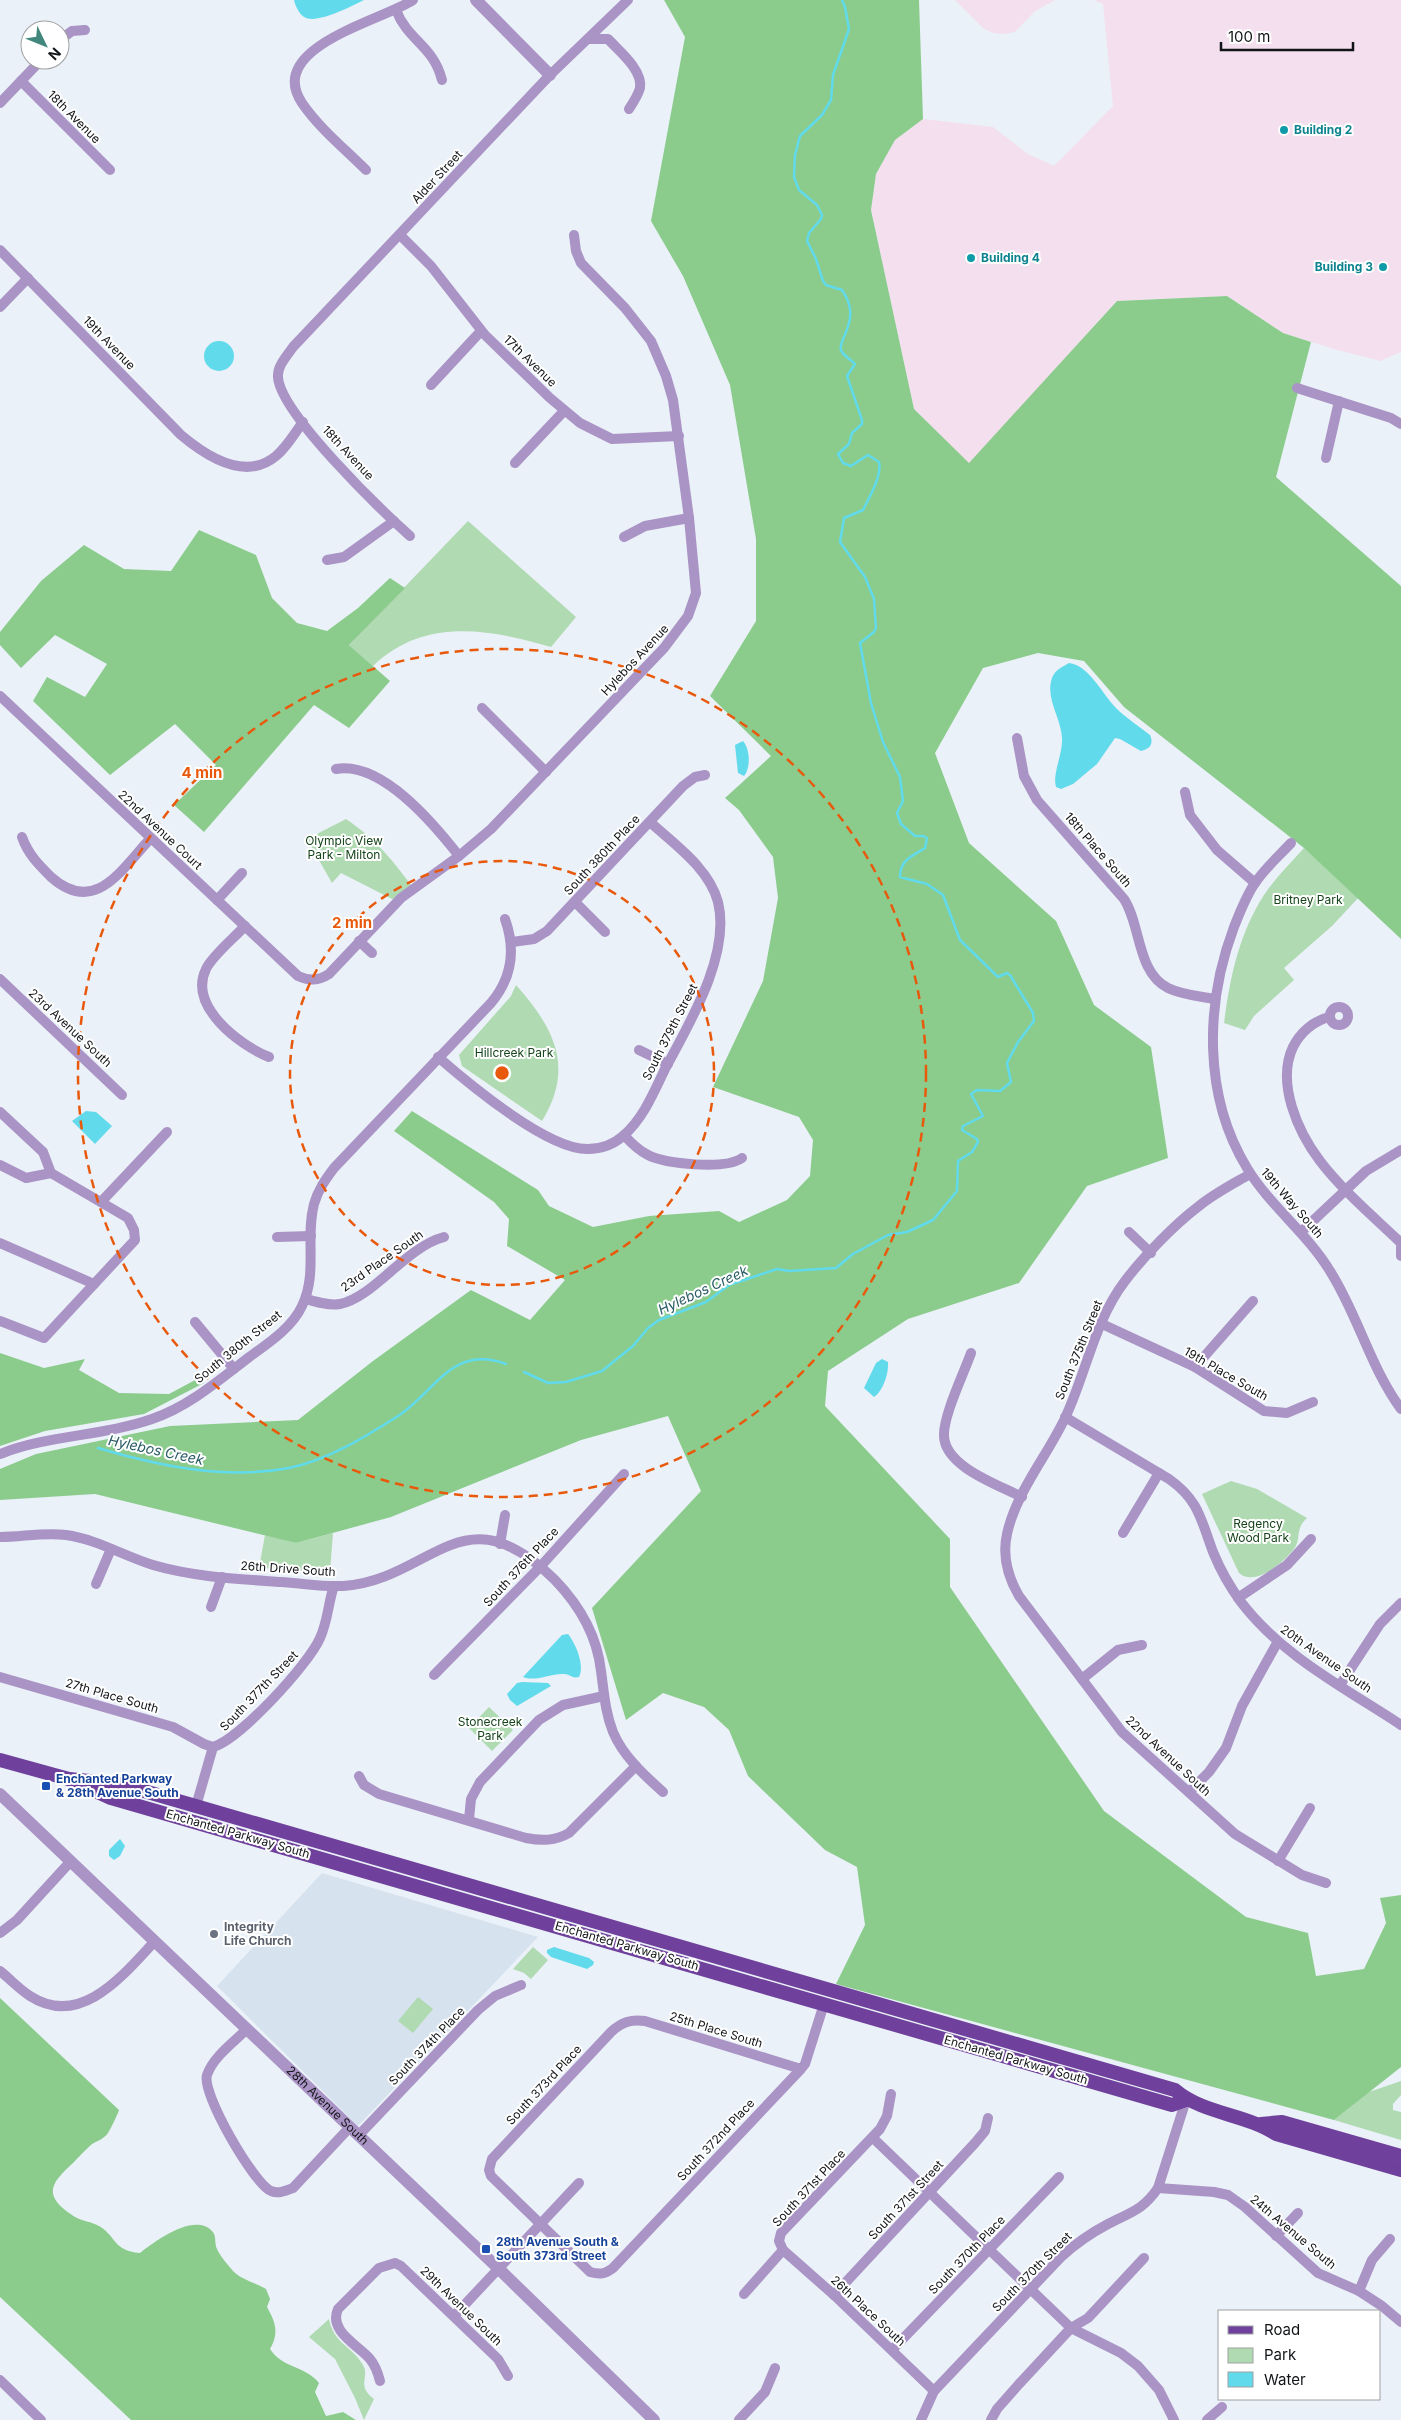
<svg xmlns="http://www.w3.org/2000/svg" width="1401" height="2420" viewBox="0 0 1401 2420" font-family="Inter,sans-serif">
<style>
.built{fill:#d6e2ee}
.industrial{fill:#f4dfee}
.green{fill:#b0dab1}
.forest{fill:#8bcc8d}
.water{fill:#61daec}
.lines{fill:none;stroke-linecap:round;stroke-linejoin:round}
.stream{stroke:#61daec;stroke-width:2.5}
.minor{stroke:#aa93c5;stroke-width:10}
.tertiary{stroke:#aa93c5;stroke-width:12}
.primary{stroke:#70419c;stroke-width:14}
.ring{fill:none;stroke:#e8590c;stroke-width:2.5;stroke-dasharray:9 6}
.culture-dot{fill:#0f9aa8;stroke:#fff;stroke-width:2}
.transit-dot{fill:#1a4fb4;stroke:#fff;stroke-width:2}
.worship-dot{fill:#6b7280;stroke:#fff;stroke-width:2}
.labels{text-anchor:middle;stroke-width:4;stroke-linejoin:round;paint-order:stroke}
.street-label{font-size:12px;fill:#111416;stroke:#fff}
.culture-label{font-size:12px;font-weight:bold;fill:#0d838f;stroke:#fff;text-anchor:start}
.park-label{font-size:12px;fill:#15431a;stroke:#fff}
.transit-label{font-size:12px;font-weight:bold;fill:#164399;stroke:#fff;text-anchor:start}
.worship-label{font-size:12px;font-weight:bold;fill:#5b616d;stroke:#fff;text-anchor:start}
.water-label{font-size:14px;font-style:italic;fill:#295c64;stroke:#fff}
.centre{fill:#e8590c;stroke:#fff;stroke-width:2.5}
.ring-label{font-size:15px;text-anchor:middle;font-weight:bold;fill:#e8590c;stroke:#fff;stroke-width:4;stroke-linejoin:round;paint-order:stroke}
</style>
<rect width="100%" height="100%" fill="#eaf1f8"/>
<!-- built -->
<polygon class="built" points="322,1873 538,1937 358,2126 217,1986"/>
<!-- industrial -->
<g class="industrial">
<polygon points="955,0 1055,0 1035,11 1015,32 1004,34 993,33 983,28"/>
<polygon points="1094,0 1401,0 1401,352 1380,361 1334,349 1283,333 1227,296 1117,301 969,464 914,409 871,210 876,174 895,140 923,119 993,127 1028,154 1054,166 1113,106 1103,4"/>
</g>
<!-- green -->
<g class="green">
<path d="M 468,521 L 576,617 L 551,647 C 489,629 424,617 373,666 L 349,645 Z"/>
<path d="M 346,819 C 374,838 391,858 411,885 L 394,900 L 341,873 L 332,883 L 307,839 Z"/>
<path d="M 1304,848 L 1359,897 L 1332,926 L 1284,968 L 1294,980 L 1254,1016 L 1245,1030 L 1224,1023 C 1230,977 1239,934 1264,895 C 1275,878 1291,863 1304,848 Z"/>
<path d="M 516,985 C 554,1028 575,1067 542,1121 L 462,1066 L 459,1055 L 511,996 Z"/>
<path d="M 1231,1481 L 1257,1489 L 1307,1518 C 1294,1530 1302,1538 1294,1549 C 1283,1563 1255,1587 1239,1573 L 1202,1494 Z"/>
<polygon points="333,1533 330,1572 259,1568 265,1535 296,1543"/>
<polygon points="489,1707 513,1730 492,1751 469,1728"/>
<polygon points="533,1947 548,1960 531,1979 524,1973 513,1969"/>
<polygon points="418,1997 433,2009 413,2033 398,2021"/>
<polygon points="1401,2081 1401,2095 1393,2104 1393,2110 1401,2112 1401,2140 1334,2120 1369,2092"/>
<path d="M 329,2319 C 334,2344 351,2345 363,2365 C 370,2377 356,2386 374,2399 L 364,2420 L 355,2398 L 335,2359 L 309,2337 Z"/>
</g>
<!-- forest -->
<g class="forest">
<polygon points="664,0 919,0 923,119 895,140 876,174 871,210 914,409 969,463 1117,301 1227,296 1283,333 1311,342 1276,477 1401,586 1401,939 1304,848 1124,707 1084,661 1038,653 983,668 935,753 969,843 1056,921 1094,1005 1151,1047 1168,1158 1087,1186 1019,1283 908,1319 828,1371 825,1406 950,1539 950,1587 1104,1811 1246,1917 1308,1933 1316,1976 1364,1969 1386,1923 1380,1898 1401,1895 1401,2067 1334,2120 836,1984 865,1925 857,1867 825,1850 748,1776 729,1730 704,1707 663,1693 626,1720 592,1608 701,1491 668,1416 581,1440 391,1517 296,1543 95,1494 0,1500 0,1469 36,1454 170,1426 298,1420 373,1361 471,1290 530,1320 565,1280 507,1246 509,1219 494,1202 394,1131 412,1111 538,1190 549,1206 593,1227 649,1216 719,1211 739,1222 787,1200 810,1176 813,1140 799,1117 713,1087 763,981 778,898 773,857 739,810 725,798 771,756 710,696 756,621 756,539 730,385 683,276 651,221 685,37"/>
<polygon points="199,530 256,555 272,598 297,623 327,631 358,608 390,578 405,588 349,645 390,681 349,728 314,705 204,832 174,805 216,765 175,724 110,775 33,701 47,677 85,697 107,664 55,635 21,668 0,645 0,632 41,581 84,545 124,569 171,571"/>
<polygon points="0,1353 44,1368 85,1359 79,1370 119,1393 169,1394 199,1378 204,1383 144,1414 45,1431 0,1446"/>
<path d="M 0,1998 L 119,2110 C 117,2116 111,2128 108,2133 C 104,2139 97,2141 92,2144 C 85,2150 79,2157 73,2163 C 51,2183 42,2195 72,2215 C 80,2221 89,2221 97,2225 C 116,2234 112,2251 140,2253 C 154,2242 194,2212 212,2231 C 217,2236 214,2243 217,2249 C 220,2256 228,2265 233,2271 C 242,2280 256,2283 266,2289 L 270,2299 L 267,2307 C 276,2323 279,2333 270,2349 C 282,2368 306,2366 319,2383 L 315,2392 L 326,2416 L 343,2412 L 356,2420 L 131,2420 L 0,2297 Z"/>
</g>
<!-- water -->
<g class="water">
<path d="M 294,0 L 364,0 C 352,6 316,25 304,17 C 299,14 295,5 294,0 Z"/>
<circle cx="219" cy="356" r="15"/>
<path d="M 1069,663 C 1089,665 1103,695 1116,708 C 1126,718 1139,726 1150,735 C 1154,744 1150,749 1141,751 L 1120,739 L 1115,738 L 1097,764 L 1073,784 L 1061,789 L 1056,787 C 1052,774 1063,754 1062,738 C 1061,717 1045,699 1052,678 C 1055,670 1062,667 1069,663 Z"/>
<path d="M 743,741 C 750,749 751,768 744,776 L 738,773 L 735,745 Z"/>
<polygon points="86,1111 96,1112 112,1126 95,1144 72,1121"/>
<path d="M 882,1359 L 888,1362 C 889,1373 883,1391 874,1397 L 864,1388 L 876,1363 Z"/>
<path d="M 568,1634 C 576,1644 585,1666 579,1677 C 572,1679 570,1674 564,1674 C 551,1673 536,1682 523,1677 L 562,1635 Z"/>
<polygon points="522,1682 548,1683 551,1686 517,1706 510,1700 507,1694 517,1683"/>
<polygon points="120,1839 125,1846 120,1856 114,1860 109,1856 109,1850"/>
<polygon points="554,1947 589,1958 594,1962 593,1965 587,1969 551,1957 547,1953 547,1950"/>
</g>
<g class="lines">
<!-- stream -->
<g class="stream">
<path d="M 524,1372 L 548,1383 L 566,1382 L 602,1371 L 633,1346 L 648,1328 L 659,1320 L 706,1302 L 729,1285 L 777,1269 L 789,1271 L 836,1268 L 853,1254 L 888,1235 L 907,1232 L 933,1220 L 957,1191 L 958,1161 L 972,1152 L 978,1142 L 977,1139 L 962,1130 L 963,1126 L 983,1116 L 971,1094 L 977,1090 L 1000,1091 L 1011,1082 L 1007,1063 L 1018,1042 L 1034,1021 L 1033,1013 L 1010,975 L 1007,973 L 998,977 L 960,940 L 943,895 L 927,884 L 900,877 C 900,859 913,856 925,848 L 927,838 L 923,836 L 915,836 L 901,824 L 897,813 L 903,801 L 900,777 L 883,742 L 871,703 L 860,643 L 874,632 L 876,628 L 874,599 L 865,577 L 840,542 L 844,518 L 863,510 C 869,498 882,476 879,462 L 868,455 L 851,466 L 843,463 L 838,454 L 849,444 L 852,433 L 862,424 L 862,420 L 847,376 L 855,364 C 851,359 843,356 841,350 C 837,340 863,319 842,290 L 826,285 L 823,281 L 816,259 L 807,241 L 809,233 L 821,219 L 822,215 L 817,205 L 799,190 L 794,177 L 795,155 L 800,136 L 822,115 L 831,100 L 833,75 L 849,29 L 845,7 L 842,0"/>
<path d="M 98,1448 C 159,1466 226,1480 289,1468 C 328,1460 365,1437 398,1416 C 435,1392 452,1344 506,1364"/>
</g>
<!-- minor -->
<g class="minor">
<path d="M 396,10 C 408,41 433,45 442,80"/>
<path d="M 589,39 L 608,39 C 619,51 643,70 640,88 C 638,95 633,103 629,109"/>
<polyline points="60,40 72,31 85,30"/>
<polyline points="21,81 110,170"/>
<polyline points="0,103 41,60"/>
<path d="M 366,170 C 345,149 319,128 302,103 C 265,47 381,21 413,0"/>
<polyline points="400,235 431,266 485,335 550,398 580,423 612,439 679,436"/>
<path d="M 0,250 L 181,435 C 206,456 245,482 276,456 C 287,447 294,434 303,422"/>
<polyline points="0,307 28,278"/>
<polyline points="431,385 481,331"/>
<polyline points="1297,388 1391,418 1401,424"/>
<polyline points="1326,458 1339,401"/>
<polyline points="515,463 564,411"/>
<path d="M 410,536 C 381,510 280,413 278,377 C 277,366 287,356 293,347 L 550,75 L 628,0"/>
<polyline points="624,537 645,526 689,518"/>
<polyline points="327,560 344,557 394,521"/>
<path d="M 0,696 L 298,976 C 309,981 318,981 329,974 L 401,898 L 459,856 L 491,829 L 664,648 L 688,616 L 696,593 L 689,518 L 673,400 L 666,376 L 651,341 L 625,308 L 581,263 L 576,251 L 574,235"/>
<polyline points="482,708 546,772"/>
<path d="M 1017,738 L 1024,776 L 1037,800 L 1124,899 C 1141,925 1137,973 1168,988 C 1182,995 1200,996 1214,999"/>
<path d="M 336,769 C 382,761 434,824 459,856"/>
<polyline points="1185,792 1190,815 1217,850 1255,883"/>
<path d="M 22,837 C 28,854 38,864 51,877 C 95,916 121,870 150,839"/>
<path d="M 1291,843 C 1279,856 1265,868 1255,883 C 1246,896 1240,912 1234,927 C 1205,1004 1203,1096 1247,1168 C 1270,1206 1307,1233 1330,1271 C 1358,1315 1370,1367 1401,1409"/>
<polyline points="217,900 242,873"/>
<polyline points="575,902 605,932"/>
<path d="M 245,926 C 234,938 212,956 206,969 C 188,1006 239,1045 269,1057"/>
<polyline points="359,941 372,953"/>
<polyline points="512,942 534,939 547,931 683,786 695,777 705,775"/>
<polyline points="0,979 122,1095"/>
<circle cx="1339" cy="1016" r="9"/>
<path d="M 1330,1017 C 1314,1020 1300,1033 1293,1047 C 1276,1083 1298,1132 1320,1161 C 1343,1191 1374,1217 1401,1243"/>
<polyline points="639,1050 668,1064"/>
<path d="M 438,1057 C 469,1084 548,1150 588,1149 C 601,1149 614,1144 623,1136 C 643,1119 654,1092 665,1069 C 689,1024 731,955 718,902 C 709,868 674,844 650,822"/>
<polyline points="0,1112 43,1152 51,1173 128,1218 134,1230 135,1240 44,1338 0,1321"/>
<path d="M 624,1135 C 631,1143 638,1150 648,1155 C 666,1164 725,1170 742,1158"/>
<polyline points="0,1165 26,1178 51,1173"/>
<path d="M 1250,1174 C 1233,1184 1215,1193 1199,1206 C 1174,1225 1144,1256 1125,1281 C 1095,1320 1086,1373 1066,1416 C 1048,1455 1016,1492 1007,1534 C 1002,1556 1008,1577 1019,1596 L 1122,1732 L 1235,1834 L 1302,1875 L 1326,1883"/>
<polyline points="101,1202 167,1132"/>
<polyline points="1129,1232 1151,1253"/>
<polyline points="1301,1232 1366,1171 1401,1150"/>
<polyline points="277,1237 311,1236"/>
<polyline points="0,1243 94,1284"/>
<polyline points="1401,1247 1401,1256"/>
<path d="M 306,1299 C 316,1302 329,1306 340,1304 C 373,1298 406,1247 444,1237"/>
<polyline points="195,1322 234,1369"/>
<polyline points="1102,1324 1195,1367 1264,1411 1287,1413 1313,1402"/>
<path d="M 971,1353 C 964,1373 943,1416 944,1436 C 945,1467 999,1485 1022,1497"/>
<polyline points="1195,1367 1253,1301"/>
<path d="M 1065,1417 L 1169,1479 C 1199,1500 1201,1520 1213,1552 C 1220,1569 1230,1587 1241,1602 C 1282,1656 1345,1688 1401,1725"/>
<path d="M 0,1454 C 48,1435 103,1436 152,1419 C 188,1407 218,1381 248,1358 C 267,1344 292,1328 302,1306 C 318,1273 305,1238 314,1204 C 318,1190 325,1180 334,1168 L 491,1003 C 512,978 516,950 505,919"/>
<polyline points="1123,1533 1159,1473"/>
<path d="M 0,1537 C 22,1537 44,1532 66,1535 C 96,1539 124,1556 153,1565 C 194,1577 238,1579 281,1582 C 301,1583 322,1587 343,1586 C 432,1580 462,1488 555,1580 C 580,1606 597,1635 601,1671 C 604,1692 605,1712 613,1732 C 623,1756 644,1775 663,1792"/>
<polyline points="500,1544 505,1515"/>
<polyline points="96,1584 111,1549"/>
<polyline points="1238,1598 1287,1565 1311,1539"/>
<polyline points="211,1607 222,1577"/>
<polyline points="434,1675 540,1567 624,1474"/>
<polyline points="0,1677 173,1727 204,1744 213,1747"/>
<polyline points="1082,1679 1118,1650 1142,1645"/>
<polyline points="1340,1685 1380,1624 1401,1603"/>
<path d="M 359,1776 L 364,1785 L 379,1794 L 526,1838 C 542,1841 555,1841 569,1833 L 636,1766"/>
<polyline points="1189,1792 1209,1772 1226,1748 1242,1706 1277,1643"/>
<path d="M 196,1806 L 213,1747 C 239,1740 309,1664 320,1638 C 328,1621 328,1603 334,1586"/>
<polyline points="469,1819 471,1799 480,1782 539,1720 563,1705 604,1696"/>
<polyline points="1278,1861 1310,1808"/>
<polyline points="0,1933 17,1920 71,1861"/>
<path d="M 0,1971 C 10,1979 19,1989 30,1996 C 81,2029 124,1974 155,1941"/>
<path d="M 247,2029 C 234,2042 213,2057 207,2075 C 201,2093 254,2184 271,2191 C 279,2194 285,2191 293,2188 L 350,2127"/>
<path d="M 801,2069 L 645,2021 C 631,2019 622,2022 611,2032 L 492,2159 L 489,2170 L 491,2176 L 590,2272 C 600,2275 605,2274 613,2268 L 801,2069 L 805,2064 L 824,2004"/>
<polyline points="359,2135 478,2010 495,1996 521,1985"/>
<polyline points="873,2138 1071,2328 1121,2353 1138,2366 1159,2390 1174,2420"/>
<polyline points="1158,2188 1214,2192 1228,2195 1245,2207 1318,2273 1359,2291 1382,2306 1401,2322"/>
<polyline points="1276,2236 1298,2213"/>
<polyline points="783,2250 834,2295 934,2391"/>
<polyline points="1359,2291 1372,2260 1390,2239"/>
<polyline points="744,2294 783,2250 779,2241 781,2233 880,2129 887,2116 891,2094"/>
<polyline points="834,2295 975,2143 985,2131 988,2118"/>
<polyline points="454,2316 579,2183"/>
<polyline points="892,2350 1059,2177"/>
<polyline points="0,2380 41,2420"/>
<path d="M 380,2381 C 378,2373 375,2365 370,2359 C 358,2345 328,2331 338,2309 L 379,2268 L 395,2263 L 401,2266 L 498,2359 L 508,2376"/>
<polyline points="739,2420 765,2392 775,2368"/>
<path d="M 921,2420 L 934,2391 L 1061,2257 C 1075,2244 1091,2233 1108,2224 C 1131,2212 1143,2210 1158,2188 L 1186,2100"/>
<polyline points="991,2420 997,2409 1019,2384 1071,2328 1088,2318 1144,2258"/>
<polyline points="1207,2420 1222,2407"/>
</g>
<!-- tertiary -->
<g class="tertiary">
<polyline points="476,0 550,75"/>
<path id="s1" d="M 0,1794 L 499,2269 L 654,2420"/>
</g>
<!-- primary -->
<g class="primary">
<polyline points="0,1760 69,1779 111,1798 1172,2105 1186,2100"/>
<path d="M 69,1779 L 120,1784 L 1175,2090 C 1203,2114 1246,2114 1276,2134 L 1401,2170"/>
<polyline points="1261,2124 1282,2122 1401,2156"/>
</g>
</g>
<!-- distance rings -->
<g class="ring">
<circle cx="502" cy="1073" r="212"/>
<circle cx="502" cy="1073" r="424"/>
</g>
<!-- markers -->
<g class="culture-dot">
<circle cx="1284" cy="130" r="5"/>
<circle cx="971" cy="258" r="5"/>
<circle cx="1383" cy="267" r="5"/>
</g>
<g class="transit-dot">
<rect x="41" y="1781" width="10" height="10" rx="2.5"/>
<rect x="481" y="2244" width="10" height="10" rx="2.5"/>
</g>
<circle class="worship-dot" cx="214" cy="1934" r="5"/>
<g class="labels">
<!-- street labels -->
<g class="street-label">
<text transform="translate(74 117) rotate(45)" y="4">18th Avenue</text>
<text transform="translate(437 177) rotate(-47)" y="4">Alder Street</text>
<text transform="translate(109 343) rotate(46)" y="4">19th Avenue</text>
<text transform="translate(530 361) rotate(44)" y="4">17th Avenue</text>
<text transform="translate(348 453) rotate(47)" y="4">18th Avenue</text>
<text transform="translate(635 660) rotate(-47)" y="4">Hylebos Avenue</text>
<text transform="translate(160 830) rotate(43)" y="4">22nd Avenue Court</text>
<text transform="translate(1098 850) rotate(49)" y="4">18th Place South</text>
<text transform="translate(602 855) rotate(-47)" y="4">South 380th Place</text>
<text transform="translate(70 1028) rotate(43)" y="4">23rd Avenue South</text>
<text transform="translate(670 1032) rotate(-63)" y="4">South 379th Street</text>
<text transform="translate(1292 1203) rotate(49)" y="4">19th Way South</text>
<text transform="translate(382 1261) rotate(-35)" y="4">23rd Place South</text>
<text transform="translate(238 1347) rotate(-39)" y="4">South 380th Street</text>
<text transform="translate(1079 1350) rotate(-68)" y="4">South 375th Street</text>
<text transform="translate(1226 1374) rotate(30)" y="4">19th Place South</text>
<text transform="translate(521 1567) rotate(-47)" y="4">South 376th Place</text>
<text transform="translate(288 1569) rotate(4)" y="4">26th Drive South</text>
<text transform="translate(1326 1659) rotate(35)" y="4">20th Avenue South</text>
<text transform="translate(259 1691) rotate(-46)" y="4">South 377th Street</text>
<text transform="translate(112 1696) rotate(16)" y="4">27th Place South</text>
<text transform="translate(1168 1756) rotate(43)" y="4">22nd Avenue South</text>
<text transform="translate(238 1834) rotate(16)" y="4">Enchanted Parkway South</text>
<text transform="translate(627 1946) rotate(16)" y="4">Enchanted Parkway South</text>
<text transform="translate(716 2030) rotate(17)" y="4">25th Place South</text>
<text transform="translate(427 2046) rotate(-46)" y="4">South 374th Place</text>
<text transform="translate(1016 2060) rotate(16)" y="4">Enchanted Parkway South</text>
<text transform="translate(544 2085) rotate(-47)" y="4">South 373rd Place</text>
<text dy="4" stroke="none"><textPath href="#s1" startOffset="452">28th Avenue South</textPath></text>
<text transform="translate(716 2140) rotate(-47)" y="4">South 372nd Place</text>
<text transform="translate(809 2188) rotate(-47)" y="4">South 371st Place</text>
<text transform="translate(906 2200) rotate(-47)" y="4">South 371st Street</text>
<text transform="translate(1293 2232) rotate(40)" y="4">24th Avenue South</text>
<text transform="translate(967 2255) rotate(-46)" y="4">South 370th Place</text>
<text transform="translate(1032 2272) rotate(-45)" y="4">South 370th Street</text>
<text transform="translate(461 2306) rotate(44)" y="4">29th Avenue South</text>
<text transform="translate(868 2311) rotate(43)" y="4">26th Place South</text>
</g>
<!-- culture labels -->
<g class="culture-label">
<text x="1294" y="134">Building 2</text>
<text x="981" y="262">Building 4</text>
<text x="1373" y="271" text-anchor="end">Building 3</text>
</g>
<!-- park labels -->
<g class="park-label">
<text x="344" y="845">Olympic View<tspan x="344" dy="14">Park - Milton</tspan></text>
<text x="1308" y="904">Britney Park</text>
<text x="514" y="1057">Hillcreek Park</text>
<text x="1258" y="1528">Regency<tspan x="1258" dy="14">Wood Park</tspan></text>
<text x="490" y="1726">Stonecreek<tspan x="490" dy="14">Park</tspan></text>
</g>
<!-- transit labels -->
<g class="transit-label">
<text x="56" y="1783">Enchanted Parkway<tspan x="56" dy="14">&amp; 28th Avenue South</tspan></text>
<text x="496" y="2246">28th Avenue South &amp;<tspan x="496" dy="14">South 373rd Street</tspan></text>
</g>
<!-- worship labels -->
<g class="worship-label">
<text x="224" y="1931">Integrity<tspan x="224" dy="14">Life Church</tspan></text>
</g>
<!-- water labels -->
<g class="water-label">
<text transform="translate(703 1290) rotate(-25)" y="5">Hylebos Creek</text>
<text transform="translate(156 1450) rotate(12)" y="5">Hylebos Creek</text>
</g>
</g>
<circle cx="502" cy="1073" r="8" class="centre"/>
<g class="ring-label">
<text x="202" y="778">4 min</text>
<text x="352" y="928">2 min</text>
</g>
<!-- legend -->
<rect x="1218" y="2310" width="162" height="90" fill="#ffffff" stroke="#a0a1a2"/>
<rect x="1228" y="2326" width="25" height="8" fill="#70419c" stroke="#a0a1a2"/>
<text x="1264" y="2335" font-size="15" fill="#111416">Road</text>
<rect x="1228" y="2348" width="25" height="15" fill="#b0dab1" stroke="#a0a1a2"/>
<text x="1264" y="2360" font-size="15" fill="#111416">Park</text>
<rect x="1228" y="2372" width="25" height="15" fill="#61daec" stroke="#a0a1a2"/>
<text x="1264" y="2385" font-size="15" fill="#111416">Water</text>
<!-- north arrow -->
<g transform="translate(45 45) rotate(133)"><circle r="24" fill="#ffffff" stroke="#a0a1a2"/>
<path d="M0-4L9 19L0 12L-9 19Z" fill="#42877c"/>
<text y="-8" font-size="14" font-weight="bold" text-anchor="middle" fill="#111416">N</text>
</g>
<!-- scale -->
<path d="M1221 42v8h132v-8" fill="none" stroke="#111416" stroke-width="2.5"/>
<text x="1228" y="42" font-size="15" fill="#111416" stroke="#ffffff" stroke-width="4" paint-order="stroke">100 m</text>
</svg>
